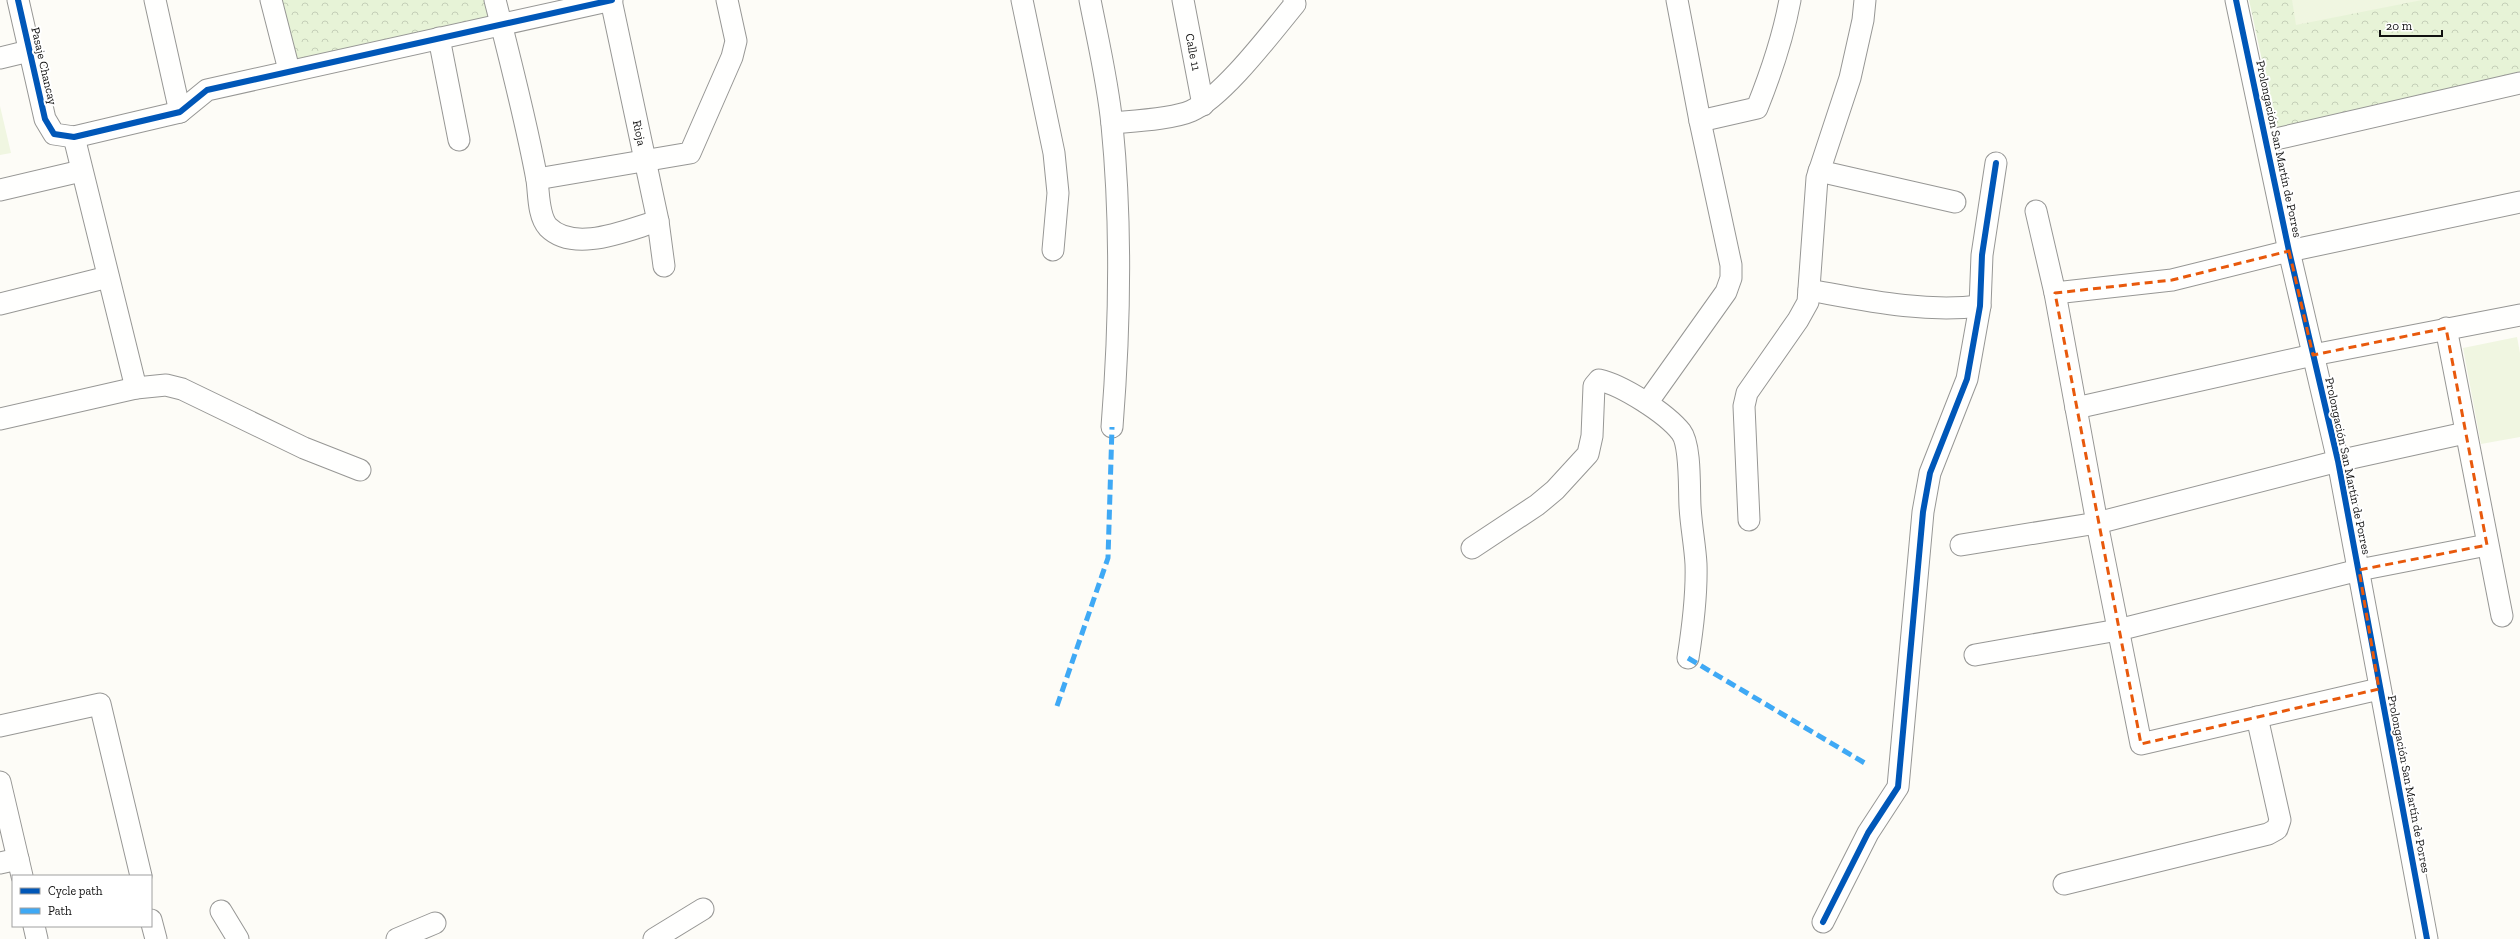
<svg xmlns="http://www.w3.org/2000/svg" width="2520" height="939" viewBox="0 0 2520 939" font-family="'Zilla Slab',serif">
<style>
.park{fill:url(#park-crowns)}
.pitch{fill:#f0f6e1}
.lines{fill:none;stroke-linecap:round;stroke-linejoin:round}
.minor-casing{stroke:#979795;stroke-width:23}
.minor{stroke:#fffffe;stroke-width:21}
.quiet{stroke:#3fa9f5;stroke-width:5;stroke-dasharray:10 5;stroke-linecap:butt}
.cycleway-casing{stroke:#fff;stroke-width:8}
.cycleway{stroke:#0057b8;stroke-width:6}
.marked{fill:none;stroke:#e8590c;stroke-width:3;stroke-dasharray:8 5;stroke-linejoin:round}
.labels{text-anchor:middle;stroke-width:4;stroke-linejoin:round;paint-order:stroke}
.street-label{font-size:12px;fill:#111;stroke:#fff}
</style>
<defs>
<pattern id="park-crowns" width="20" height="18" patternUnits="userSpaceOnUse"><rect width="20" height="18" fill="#e7f3d7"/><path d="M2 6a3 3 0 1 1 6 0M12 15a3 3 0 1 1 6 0" fill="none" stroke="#c5cfb8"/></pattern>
</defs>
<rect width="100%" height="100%" fill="#fdfcf7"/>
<!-- park -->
<g class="park">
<polygon points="279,0 489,0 494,20 294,60"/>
<polygon points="2249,0 2520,0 2520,81 2277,130"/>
</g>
<!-- pitch -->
<g class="pitch">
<polygon points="2292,0 2422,0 2296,25"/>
<polygon points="0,106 11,153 0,155"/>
<polygon points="2517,337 2520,353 2520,437 2481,444 2463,348"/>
</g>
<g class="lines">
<!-- minor casing -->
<g class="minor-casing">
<g id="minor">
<polyline points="18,0 45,119 54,134 74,137 180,112 207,90 612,0"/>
<polyline points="155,0 180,112"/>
<polyline points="271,0 289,70"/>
<path d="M 495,0 C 510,59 526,120 537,180 C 539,194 538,216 548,227 C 575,254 629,229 658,221"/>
<path id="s1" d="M 611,0 L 658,221 L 664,266"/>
<polyline points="1022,0 1054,153 1058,193 1053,250"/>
<path d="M 1090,0 C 1098,41 1108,83 1112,125 C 1122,226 1120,326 1112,427"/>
<path id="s2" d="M 1183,0 L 1203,105"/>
<polyline points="2236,0 2289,251 2338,461 2427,939"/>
<polyline points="439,38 459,140"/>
<polyline points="0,58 29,51"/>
<path d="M 1700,121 L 1757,108 C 1771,73 1783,38 1790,0"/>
<path d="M 1112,123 C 1133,121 1173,119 1191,111 C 1223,97 1271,33 1295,4 L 1294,0"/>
<polyline points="74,137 136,388"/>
<polyline points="2267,141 2520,83"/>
<polyline points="1819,171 1955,202"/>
<polyline points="537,179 690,153 732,57 736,41 727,0"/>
<polyline points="0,190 81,171"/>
<polyline points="2036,211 2055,293 2097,523 2141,744 2379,689"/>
<path d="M 1809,290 C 1865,300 1923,313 1980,306"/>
<polyline points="2055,293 2172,280 2289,251 2520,202"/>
<polyline points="0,304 108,277"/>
<polyline points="2446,328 2502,616"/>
<polyline points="1647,403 1726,292 1731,278 1731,265 1700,121 1677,0"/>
<polyline points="2076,408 2313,355 2520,315"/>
<polyline points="0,419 136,388 166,385 182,389 304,448 360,470"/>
<polyline points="1749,520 1744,406 1747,393 1798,320 1808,302 1817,178 1850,78 1863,20 1865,0"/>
<polyline points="1961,545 2097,523 2338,461 2465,433"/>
<path d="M 1472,548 L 1537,505 L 1555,490 L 1588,454 L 1592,436 L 1594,386 L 1599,380 C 1622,385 1666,413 1681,432 C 1691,445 1689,489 1690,506 C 1691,526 1695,545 1696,564 C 1697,596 1693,626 1688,658"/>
<polyline points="1975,655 2118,630 2359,570 2487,545"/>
<polyline points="0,726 100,704 141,876"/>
<polyline points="0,782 22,876"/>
<polyline points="0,863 18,859"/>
<polyline points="2064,884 2268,834 2277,829 2280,820 2257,717"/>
<polyline points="221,911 238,939"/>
<polyline points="151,920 156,939"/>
<polyline points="1823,922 1868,833 1898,787 1923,512 1930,473 1967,379 1980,306 1982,255 1996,163"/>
<polyline points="34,926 37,939"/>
<polyline points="397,939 435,923"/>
<polyline points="654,939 703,909"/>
</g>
</g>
<!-- minor -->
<use href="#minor" class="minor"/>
<!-- quiet -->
<g class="quiet">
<polyline points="1688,658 1868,765"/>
<polyline points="1057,706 1108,558 1112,427"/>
</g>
<!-- cycleway casing -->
<g class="cycleway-casing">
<g id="cycleway">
<polyline points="18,0 45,119 54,134 74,137 180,112 207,90 612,0"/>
<polyline points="2236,0 2289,251 2338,461 2427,939"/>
<polyline points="1823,922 1868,833 1898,787 1923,512 1930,473 1967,379 1980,306 1982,255 1996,163"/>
</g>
</g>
<!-- cycleway -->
<use href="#cycleway" class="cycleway"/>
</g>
<!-- marked area -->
<path class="marked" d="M 2289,251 L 2313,355 L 2446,328 L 2487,545 L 2359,570 L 2379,689 L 2141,744 L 2055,293 L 2172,280 Z"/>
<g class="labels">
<!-- street labels -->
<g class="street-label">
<text dy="4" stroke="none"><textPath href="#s2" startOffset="53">Calle 11</textPath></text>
<text transform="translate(44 66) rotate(77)" y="4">Pasaje Chancay</text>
<text dy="4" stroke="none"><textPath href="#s1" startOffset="136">Rioja</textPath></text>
<text transform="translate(2279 149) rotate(78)" y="4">Prolongación San Martín de Porres</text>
<text transform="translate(2348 466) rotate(78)" y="4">Prolongación San Martín de Porres</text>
<text transform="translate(2409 784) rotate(79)" y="4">Prolongación San Martín de Porres</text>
</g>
</g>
<!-- legend -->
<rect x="12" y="875" width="140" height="52" fill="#ffffff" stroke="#a0a0a0"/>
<rect x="20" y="888" width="20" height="6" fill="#0057b8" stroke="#a0a0a0"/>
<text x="48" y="895" font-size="12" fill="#111111">Cycle path</text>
<rect x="20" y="908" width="20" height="6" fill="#3fa9f5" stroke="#a0a0a0"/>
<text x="48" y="915" font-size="12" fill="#111111">Path</text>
<!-- scale -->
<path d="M2380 30v6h62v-6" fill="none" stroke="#111111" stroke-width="2"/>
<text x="2386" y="30" font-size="12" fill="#111111" stroke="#ffffff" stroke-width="3" paint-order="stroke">20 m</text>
</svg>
